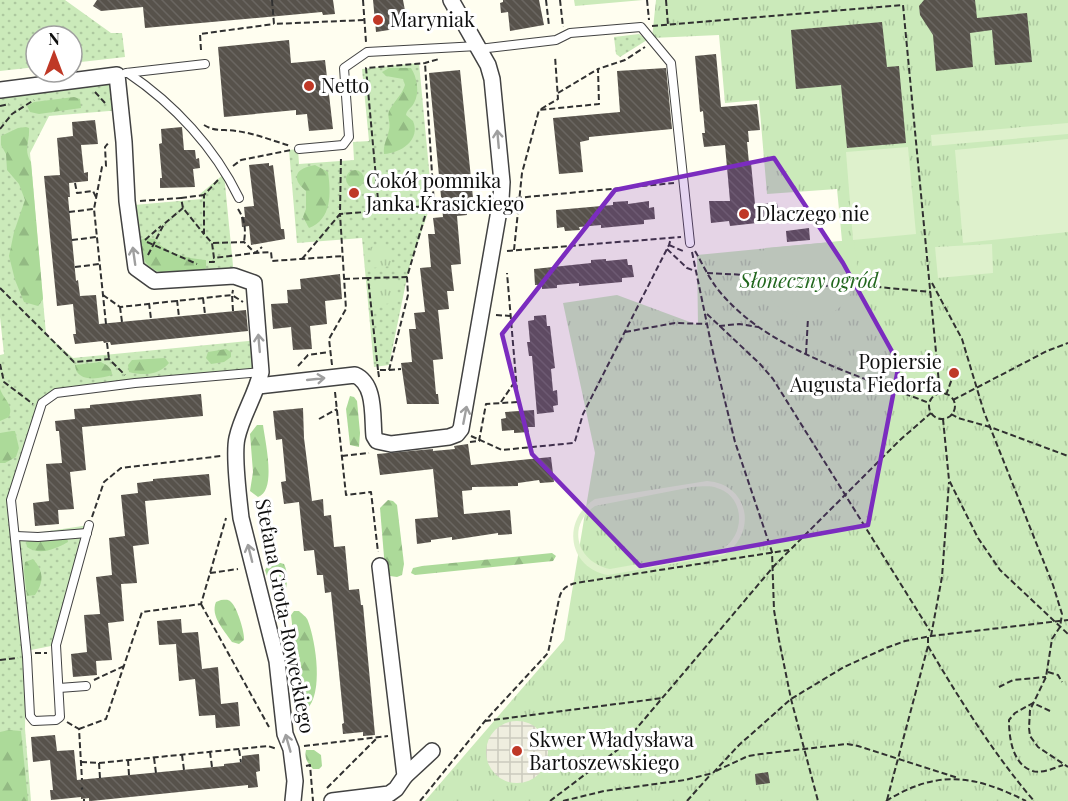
<svg xmlns="http://www.w3.org/2000/svg" width="1068" height="801" viewBox="0 0 1068 801" font-family="'Playfair Display',serif">
<style>
.grass{fill:url(#grass-dots)}
.forest{fill:url(#forest-firs)}
.park{fill:url(#park-tufts)}
.garden{fill:#cbeaba}
.pitch{fill:#def1cc;fill-rule:evenodd}
.plaza{fill:url(#plaza-grid)}
.building{fill:url(#building-back-hatch)}
.lines{fill:none;stroke-linecap:round;stroke-linejoin:round}
.service-casing{stroke:#424242;stroke-width:10}
.minor-casing{stroke:#424242;stroke-width:18}
.path{stroke:#313131;stroke-width:2;stroke-dasharray:6 3;stroke-linecap:butt}
.service{stroke:#fff;stroke-width:8}
.minor{stroke:#fff;stroke-width:15}
.oneway{stroke:#9f9f9f}
.marked{fill:#7b2cbf;fill-opacity:0.2;stroke:#7b2cbf;stroke-width:4.5;stroke-linejoin:round}
.poi-dot{fill:#bf3826;stroke:#fff;stroke-width:2}
.labels{text-anchor:middle;stroke-width:6;stroke-linejoin:round;paint-order:stroke}
.poi-label{font-size:20px;fill:#0f0f0f;stroke:#fff;text-anchor:start}
.park-label{font-size:20px;font-style:italic;fill:#22671e;stroke:#fff}
.street-label{font-size:20px;fill:#0f0f0f;stroke:#fff}
</style>
<defs>
<pattern id="grass-dots" width="8" height="8" patternUnits="userSpaceOnUse" patternTransform="scale(1.5)"><rect width="8" height="8" fill="#cbeaba"/><path d="M2 2h.1M6 6h.1" fill="none" stroke="#adc89f" stroke-width="1.8" stroke-linecap="round"/></pattern>
<pattern id="forest-firs" width="22" height="20" patternUnits="userSpaceOnUse" patternTransform="scale(1.5)"><rect width="22" height="20" fill="#acda99"/><path d="M5 1l3.5 6h-7zM16 11l3.5 6h-7z" fill="#93ba83"/></pattern>
<pattern id="park-tufts" width="24" height="20" patternUnits="userSpaceOnUse" patternTransform="scale(1.5)"><rect width="24" height="20" fill="#cbeaba"/><path d="M3 7l-1-3M5 7V3M7 7l1-3M15 17l-1-3M17 17v-4M19 17l1-3" fill="none" stroke="#adc89f"/></pattern>
<pattern id="plaza-grid" width="8" height="8" patternUnits="userSpaceOnUse" patternTransform="scale(1.5)"><rect width="8" height="8" fill="#efeedf"/><path d="M0 4h8M4 0v8" fill="none" stroke="#cccbbe"/></pattern>
<pattern id="building-back-hatch" width="6" height="6" patternUnits="userSpaceOnUse" patternTransform="scale(1.5)"><rect width="6" height="6" fill="#57524b"/><path d="M-1 5l2 2M0 0l6 6M5-1l2 2" fill="none" stroke="#6a6661"/></pattern>
</defs>
<rect width="100%" height="100%" fill="#fffef0"/>
<!-- grass -->
<g class="grass">
<polygon points="0,0 65,0 111,33 122,33 125,57 72,63 72,36 36,36 36,67 0,71"/>
<polygon points="639,34 647,40 620,57 616,54 614,37"/>
<polygon points="419,63 432,201 409,268 389,365 374,367 362,238 297,243 289,150 298,149 299,164 354,160 353,142 369,141 362,69"/>
<polygon points="117,75 121,110 49,116 30,153 46,334 73,358 259,340 261,372 135,383 46,399 13,489 16,536 89,525 56,645 26,651 25,729 31,801 0,801 0,355 4,354 0,317 0,90"/>
<polygon points="224,174 234,276 154,281 136,268 134,205 202,199 200,194"/>
</g>
<!-- forest -->
<g class="forest">
<path d="M 389,68 L 411,68 C 417,77 420,93 414,103 C 411,109 407,109 406,115 L 413,121 C 421,140 401,153 384,154 C 383,144 387,140 389,130 C 391,123 387,117 389,111 C 394,101 402,95 405,85 L 403,79 L 386,76 L 382,72 Z"/>
<polygon points="74,97 80,99 81,108 39,114 30,112 27,106 34,102"/>
<path d="M 26,127 L 29,128 C 30,141 23,150 31,162 L 43,299 L 38,306 L 24,302 L 15,280 L 9,256 L 14,232 L 25,200 L 19,184 L 7,170 L 6,154 L 1,145 L 1,136 L 18,128 Z"/>
<path d="M 315,165 L 328,172 C 331,194 332,219 309,228 L 303,217 L 306,209 L 306,191 C 290,178 296,168 315,165 Z"/>
<circle cx="355" cy="179" r="9"/>
<path d="M 145,238 L 155,239 C 163,253 190,259 206,260 L 206,268 C 198,273 192,273 183,273 C 156,274 143,271 139,241 Z"/>
<polygon points="226,349 231,352 231,357 224,362 211,364 206,358 208,352"/>
<path d="M 165,358 L 169,363 C 159,375 144,376 129,372 L 128,365 L 132,360 Z"/>
<path d="M 101,362 C 107,365 112,368 112,375 C 100,379 76,383 75,365 Z"/>
<path d="M 0,389 C 4,400 14,405 9,417 L 0,421 Z"/>
<polygon points="350,396 354,397 357,401 360,433 359,447 350,445 346,409"/>
<path d="M 257,425 L 263,425 C 265,441 277,491 258,497 L 250,491 L 253,472 L 250,434 Z"/>
<polygon points="12,431 15,431 19,448 16,457 5,463 0,463 0,433"/>
<polygon points="388,500 393,501 397,505 404,564 402,575 397,577 390,576 385,569 380,508"/>
<path d="M 41,535 L 67,537 L 68,542 C 55,549 40,556 27,547 L 26,542 Z"/>
<polygon points="552,553 556,556 553,561 415,575 411,573 413,568 422,566"/>
<path d="M 33,559 C 44,571 44,582 35,595 L 27,596 L 24,571 L 25,562 Z"/>
<path d="M 277,562 L 284,564 C 289,574 288,592 280,600 L 274,597 L 265,570 L 269,564 Z"/>
<path d="M 221,600 C 226,600 228,599 231,602 C 237,607 245,633 244,640 L 239,644 L 232,642 C 224,630 210,616 216,602 Z"/>
<path d="M 294,611 L 299,611 C 302,614 307,617 308,621 C 316,642 324,695 306,710 L 303,710 L 302,707 L 291,615 Z"/>
<polygon points="9,730 21,731 28,801 0,801 0,732"/>
<path d="M 306,750 L 314,750 L 321,755 L 322,766 L 319,769 L 313,769 C 308,763 304,759 306,750 Z"/>
</g>
<!-- park -->
<g class="park">
<polygon points="574,0 643,0 575,6"/>
<polygon points="656,0 1068,0 1068,801 425,801 564,640 595,453 563,303 617,295 698,325 697,255 842,241 837,189 767,194 759,100 725,103 719,35 652,38"/>
<polygon points="390,245 392,266 372,268 370,247"/>
<polygon points="395,279 396,303 374,305 372,281"/>
</g>
<!-- garden -->
<path class="garden" d="M 854,240 C 855,253 859,268 856,281 C 840,343 742,323 765,248 Z"/>
<!-- pitch -->
<g class="pitch">
<polygon points="1068,123 1068,134 932,146 931,135"/>
<polygon points="1068,139 1068,232 963,243 955,150"/>
<polygon points="908,147 916,234 853,240 846,152"/>
<polygon points="992,244 993,273 938,278 935,247"/>
<path d="M 707,481 C 749,484 758,533 724,555 L 608,575 C 568,568 561,520 595,499 ZM 692,487 C 700,487 709,485 717,488 C 745,496 746,535 722,549 L 610,569 C 577,562 566,526 595,506 Z"/>
</g>
<!-- plaza -->
<circle class="plaza" cx="517" cy="752" r="31"/>
<!-- building -->
<g class="building">
<polygon points="97,0 333,0 335,14 323,15 322,12 145,28 143,7 101,11 93,6"/>
<polygon points="373,0 403,0 408,27 376,32"/>
<polygon points="503,0 539,0 544,25 510,31 508,12 501,13 500,3 503,2"/>
<polygon points="924,0 975,0 977,18 1027,13 1032,62 995,65 992,30 970,33 973,67 936,71 933,35 920,15 919,6"/>
<polygon points="882,22 887,67 899,66 906,143 847,148 841,85 796,89 791,30"/>
<polygon points="289,40 291,63 325,60 333,129 309,131 307,114 296,115 296,110 224,117 218,47"/>
<polygon points="716,54 721,107 757,104 760,130 748,131 749,142 747,142 749,163 751,163 755,204 777,203 779,217 757,219 757,223 730,226 729,221 711,223 709,201 730,201 725,145 704,147 702,133 705,133 703,111 700,112 695,56"/>
<polygon points="666,68 672,129 589,137 589,140 580,142 583,172 559,174 553,118 620,112 617,71"/>
<polygon points="460,70 473,198 466,199 467,215 457,216 461,264 451,265 454,291 447,291 449,309 438,310 443,359 433,360 436,394 438,394 439,404 407,404 401,363 412,362 409,329 416,329 414,313 425,312 420,268 431,267 428,234 435,234 433,218 443,217 429,73"/>
<polygon points="95,120 98,144 81,145 84,173 88,172 88,181 69,183 70,197 68,197 76,281 78,280 80,296 96,295 99,324 246,310 248,331 111,345 110,342 104,343 103,341 75,344 73,334 76,334 73,304 57,306 44,176 60,175 57,138 73,136 72,122"/>
<polygon points="182,127 184,150 195,150 196,159 199,158 200,168 193,169 195,187 160,188 160,178 162,178 159,144 162,143 161,129"/>
<polygon points="269,163 269,166 273,165 281,229 284,229 285,239 251,245 249,226 242,227 241,217 245,217 244,207 254,206 249,165"/>
<polygon points="628,201 628,204 649,201 649,208 654,207 655,219 644,220 644,224 601,228 601,225 579,227 580,230 565,231 564,227 557,228 556,210 613,205 613,202"/>
<polygon points="809,228 810,240 787,242 786,231"/>
<polygon points="606,259 606,261 627,259 628,265 632,265 634,277 622,278 622,282 579,286 579,283 557,285 557,288 542,289 542,285 535,285 534,269 591,263 591,260"/>
<polygon points="340,274 342,299 325,301 327,324 310,326 312,349 293,350 291,327 273,329 271,304 288,303 287,290 301,289 300,279"/>
<polygon points="546,315 547,326 550,326 555,368 551,369 553,391 557,390 558,405 553,406 554,412 537,414 532,356 529,356 527,342 530,342 528,321 534,320 534,316"/>
<polygon points="201,394 203,416 82,427 86,470 70,472 74,509 58,510 59,524 35,526 33,503 49,501 46,464 62,463 59,431 56,431 55,421 75,419 74,409 90,408 90,405"/>
<polygon points="303,408 304,438 312,501 323,499 324,516 331,515 334,547 345,546 349,590 359,589 361,605 363,605 375,735 363,736 363,732 343,734 342,724 344,723 331,592 325,593 323,575 317,575 314,550 304,551 299,502 284,504 281,482 286,481 282,439 276,440 273,411"/>
<polygon points="534,410 535,427 528,427 529,432 514,433 514,430 502,431 501,419 506,418 505,412"/>
<polygon points="468,444 471,465 551,457 554,482 540,483 539,480 518,483 518,486 472,487 472,490 462,491 464,514 510,510 512,534 498,535 498,533 452,540 452,537 431,540 431,542 417,544 415,519 438,517 433,469 380,475 377,454 433,449 433,451 455,449 454,446"/>
<polygon points="209,474 211,495 145,501 149,544 133,546 137,583 121,584 124,621 108,623 112,660 96,661 97,675 73,677 71,654 87,652 84,615 100,614 96,577 112,575 109,538 125,536 121,495 138,493 137,483 153,481 153,479"/>
<polygon points="181,619 182,633 198,632 202,669 218,667 221,704 238,702 240,726 216,728 215,715 199,716 195,679 179,681 176,644 159,645 157,621"/>
<polygon points="55,735 57,751 74,750 77,780 224,766 224,764 242,762 242,756 259,754 260,771 256,772 258,787 248,788 248,785 91,801 89,801 89,798 81,799 81,797 51,800 50,790 53,790 50,760 33,762 31,737"/>
<polygon points="768,772 770,783 756,785 755,774"/>
</g>
<g class="lines">
<!-- service casing -->
<g class="service-casing">
<g id="service">
<polyline points="479,49 556,40 570,33 641,27 671,63 690,243"/>
<polyline points="126,73 205,64"/>
<path d="M 128,73 C 174,104 215,148 239,198"/>
<polyline points="299,149 343,145 349,137 344,68 367,52 478,46"/>
<polyline points="89,525 56,645 60,717 56,720 34,721 30,716 27,657 11,500 42,403 56,393 135,383 261,372"/>
<polyline points="16,536 38,537 87,533"/>
<polyline points="59,688 86,686"/>
</g>
</g>
<!-- minor casing -->
<g class="minor-casing">
<g id="minor">
<path d="M 0,90 L 117,75 L 124,142 L 127,201 L 136,268 L 154,281 L 234,276 L 254,283 L 261,372 C 256,395 242,415 237,438 C 233,455 239,500 241,518 L 277,661 L 285,734 L 291,749 L 295,781 L 293,801"/>
<path d="M 258,386 L 355,375 C 376,384 372,417 374,436 L 377,441 L 391,444 L 449,437 L 457,434 L 461,429 L 501,199 L 502,182 L 492,79 L 488,65 L 451,0"/>
<polyline points="405,776 432,751"/>
<polyline points="332,801 389,794 396,789 405,776 380,566"/>
</g>
</g>
<!-- path -->
<g class="path">
<polyline points="272,0 274,24 364,20"/>
<polyline points="363,0 366,42"/>
<polyline points="546,0 549,26"/>
<polyline points="560,0 563,27"/>
<polyline points="647,0 649,20"/>
<polyline points="666,0 668,25"/>
<polyline points="652,26 903,5 940,394"/>
<polyline points="201,50 200,34 274,24"/>
<polyline points="95,92 105,103"/>
<polyline points="558,93 598,69"/>
<polyline points="0,106 9,104"/>
<polyline points="541,109 558,99 555,56"/>
<path d="M 204,125 C 215,132 224,129 236,131 C 254,133 273,141 291,146"/>
<polyline points="0,129 12,114 34,100"/>
<polyline points="233,166 241,160 291,150"/>
<polyline points="218,180 204,195 204,234 212,243 214,258 255,253 262,247"/>
<polyline points="75,183 77,193 93,191 96,197"/>
<polyline points="181,198 204,195"/>
<polyline points="516,198 674,183"/>
<polyline points="140,201 181,198 183,208 204,234"/>
<path d="M 238,209 C 245,220 246,229 244,242"/>
<polyline points="379,211 434,205 425,63"/>
<polyline points="69,212 93,209"/>
<polyline points="72,240 96,237"/>
<polyline points="145,240 161,226"/>
<polyline points="147,242 197,264"/>
<polyline points="213,243 244,242 255,253 271,252 272,261 343,256"/>
<polyline points="669,245 683,251"/>
<polyline points="667,249 687,268 695,271"/>
<polyline points="514,250 522,173 539,110 599,104 598,69 625,60 645,47"/>
<polyline points="507,251 681,237"/>
<path d="M 695,251 C 702,263 708,276 716,287 C 764,350 859,375 929,403"/>
<polyline points="692,252 712,348 735,442 772,552 774,610 779,640 791,699 818,801"/>
<polyline points="148,255 164,224 183,208"/>
<polyline points="302,259 340,214 341,156"/>
<polyline points="209,262 214,262 214,258"/>
<polyline points="75,267 99,264"/>
<polyline points="707,273 767,276 771,276 774,280 828,286 846,284 931,292"/>
<polyline points="344,279 368,278"/>
<polyline points="932,283 962,339 984,412 1053,585 1062,614 1060,627 1052,639 1046,677 1030,710 1029,728 1030,736 1038,747 1068,767"/>
<polyline points="0,288 74,362 109,359 125,375"/>
<polyline points="103,295 120,307 232,295 233,290"/>
<polyline points="203,298 205,314"/>
<polyline points="177,300 179,317"/>
<polyline points="149,303 151,319"/>
<polyline points="120,307 122,322"/>
<polyline points="233,311 232,295 243,302"/>
<polyline points="707,314 760,364 773,379 930,631"/>
<polyline points="496,315 511,316"/>
<polyline points="106,324 94,209 102,167 106,166 105,147 109,142"/>
<polyline points="719,326 739,324 758,327"/>
<polyline points="625,332 675,323 707,324"/>
<polyline points="107,343 109,359"/>
<polyline points="806,354 808,318"/>
<polyline points="0,364 4,382 33,404"/>
<polyline points="332,365 329,339 346,309 340,214 379,211 366,68 425,63 439,59"/>
<polyline points="298,366 308,355 329,352"/>
<polyline points="378,370 368,278 407,277"/>
<polyline points="389,370 401,369"/>
<polyline points="379,377 378,370 389,370 408,295 407,277 428,206"/>
<polyline points="335,392 346,495 371,492 378,552"/>
<circle cx="942" cy="406" r="13"/>
<polyline points="946,395 953,376"/>
<polyline points="953,400 1047,351 1068,343"/>
<polyline points="501,402 516,380"/>
<polyline points="951,414 958,418 990,427 1068,456"/>
<polyline points="319,419 337,409"/>
<polyline points="943,419 949,480 978,538 1000,570 1068,634"/>
<polyline points="471,436 502,450 573,443 575,441 583,414 669,245 671,238"/>
<polyline points="470,442 479,441 486,404 518,402 507,273"/>
<polyline points="342,456 369,453"/>
<polyline points="92,517 104,482 121,468 221,456"/>
<polyline points="210,573 238,569"/>
<polyline points="201,604 269,727"/>
<polyline points="931,636 942,577 949,482"/>
<path d="M 928,637 L 928,646 C 960,700 993,753 1034,801"/>
<polyline points="35,653 47,653"/>
<polyline points="0,660 18,658"/>
<polyline points="1048,672 1058,675 1062,682"/>
<polyline points="94,680 124,666"/>
<polyline points="999,687 1013,680 1046,677"/>
<path d="M 1050,711 L 1033,703 L 1015,713 L 1009,720 C 1009,737 1012,762 1030,770 C 1040,775 1054,768 1063,765"/>
<polyline points="485,721 663,698"/>
<polyline points="67,722 79,729 82,780"/>
<polyline points="79,729 106,719 142,612 201,604 226,518"/>
<polyline points="304,746 388,736"/>
<polyline points="239,750 241,762"/>
<polyline points="210,752 212,767"/>
<polyline points="182,755 184,770"/>
<polyline points="154,758 156,773"/>
<polyline points="128,760 129,775"/>
<polyline points="81,762 99,763 268,746 277,749"/>
<polyline points="99,763 100,778"/>
<polyline points="306,766 310,765 313,801"/>
<polyline points="716,771 748,756 761,754 847,744 858,746 958,778"/>
<polyline points="327,788 378,737"/>
<polyline points="81,789 83,788"/>
<polyline points="84,799 84,801"/>
<polyline points="887,800 928,646"/>
<path d="M 420,801 L 485,721 L 548,653 L 559,599 C 561,589 567,585 576,583 L 789,550"/>
<polyline points="550,801 620,748 774,566 900,440 931,413"/>
<polyline points="563,801 604,791 685,780 713,773 739,745 791,699 844,667 886,648 905,641 931,636 1068,620"/>
<polyline points="687,801 711,774"/>
<path d="M 886,801 C 938,769 974,775 1026,801"/>
</g>
<!-- service -->
<use href="#service" class="service"/>
<!-- minor -->
<use href="#minor" class="minor"/>
</g>
<!-- one-way arrows -->
<defs><path id="oneway-shaft" d="M-6 0H5M1.5-3L5.5 0L1.5 3" fill="none" stroke-width="1.6" stroke-linecap="round" stroke-linejoin="round" transform="scale(1.5)"/></defs>
<g class="oneway">
<use href="#oneway-shaft" transform="translate(498 139) rotate(-95)"/>
<use href="#oneway-shaft" transform="translate(134 256) rotate(-98)"/>
<use href="#oneway-shaft" transform="translate(259 343) rotate(-95)"/>
<use href="#oneway-shaft" transform="translate(316 379) rotate(-6)"/>
<use href="#oneway-shaft" transform="translate(465 415) rotate(-79)"/>
<use href="#oneway-shaft" transform="translate(250 553) rotate(-104)"/>
<use href="#oneway-shaft" transform="translate(288 743) rotate(-106)"/>
</g>
<!-- marked area -->
<path class="marked" d="M 774,158 L 843,263 L 899,364 L 868,525 L 640,566 L 532,454 L 502,334 L 615,190 Z"/>
<!-- markers -->
<g class="poi-dot">
<circle cx="378" cy="20" r="6"/>
<circle cx="309" cy="86" r="6"/>
<circle cx="354" cy="193" r="6"/>
<circle cx="744" cy="214" r="6"/>
<circle cx="954" cy="373" r="6"/>
<circle cx="517" cy="751" r="6"/>
</g>
<g class="labels">
<!-- poi labels -->
<g class="poi-label">
<text x="390" y="27">Maryniak</text>
<text x="321" y="93">Netto</text>
<text x="366" y="188">Cokół pomnika<tspan x="366" dy="23">Janka Krasickiego</tspan></text>
<text x="756" y="221">Dlaczego nie</text>
<text x="942" y="369" text-anchor="end">Popiersie<tspan x="942" dy="23">Augusta Fiedorfa</tspan></text>
<text x="529" y="747">Skwer Władysława<tspan x="529" dy="23">Bartoszewskiego</tspan></text>
</g>
<!-- park labels -->
<g class="park-label">
<text x="809" y="288">Słoneczny ogród</text>
</g>
<!-- street labels -->
<g class="street-label">
<text transform="translate(285 616) rotate(79)" y="7">Stefana Grota-Roweckiego</text>
</g>
</g>
<!-- north arrow -->
<g transform="translate(54 54)"><circle r="28" fill="#ffffff" stroke="#9f9f9f" stroke-width="1.5"/>
<path d="M0-4.5L10 22L0 15L-10 22Z" fill="#bf3826"/>
<text y="-9" font-size="16" font-weight="bold" text-anchor="middle" fill="#0f0f0f">N</text>
</g>
</svg>
